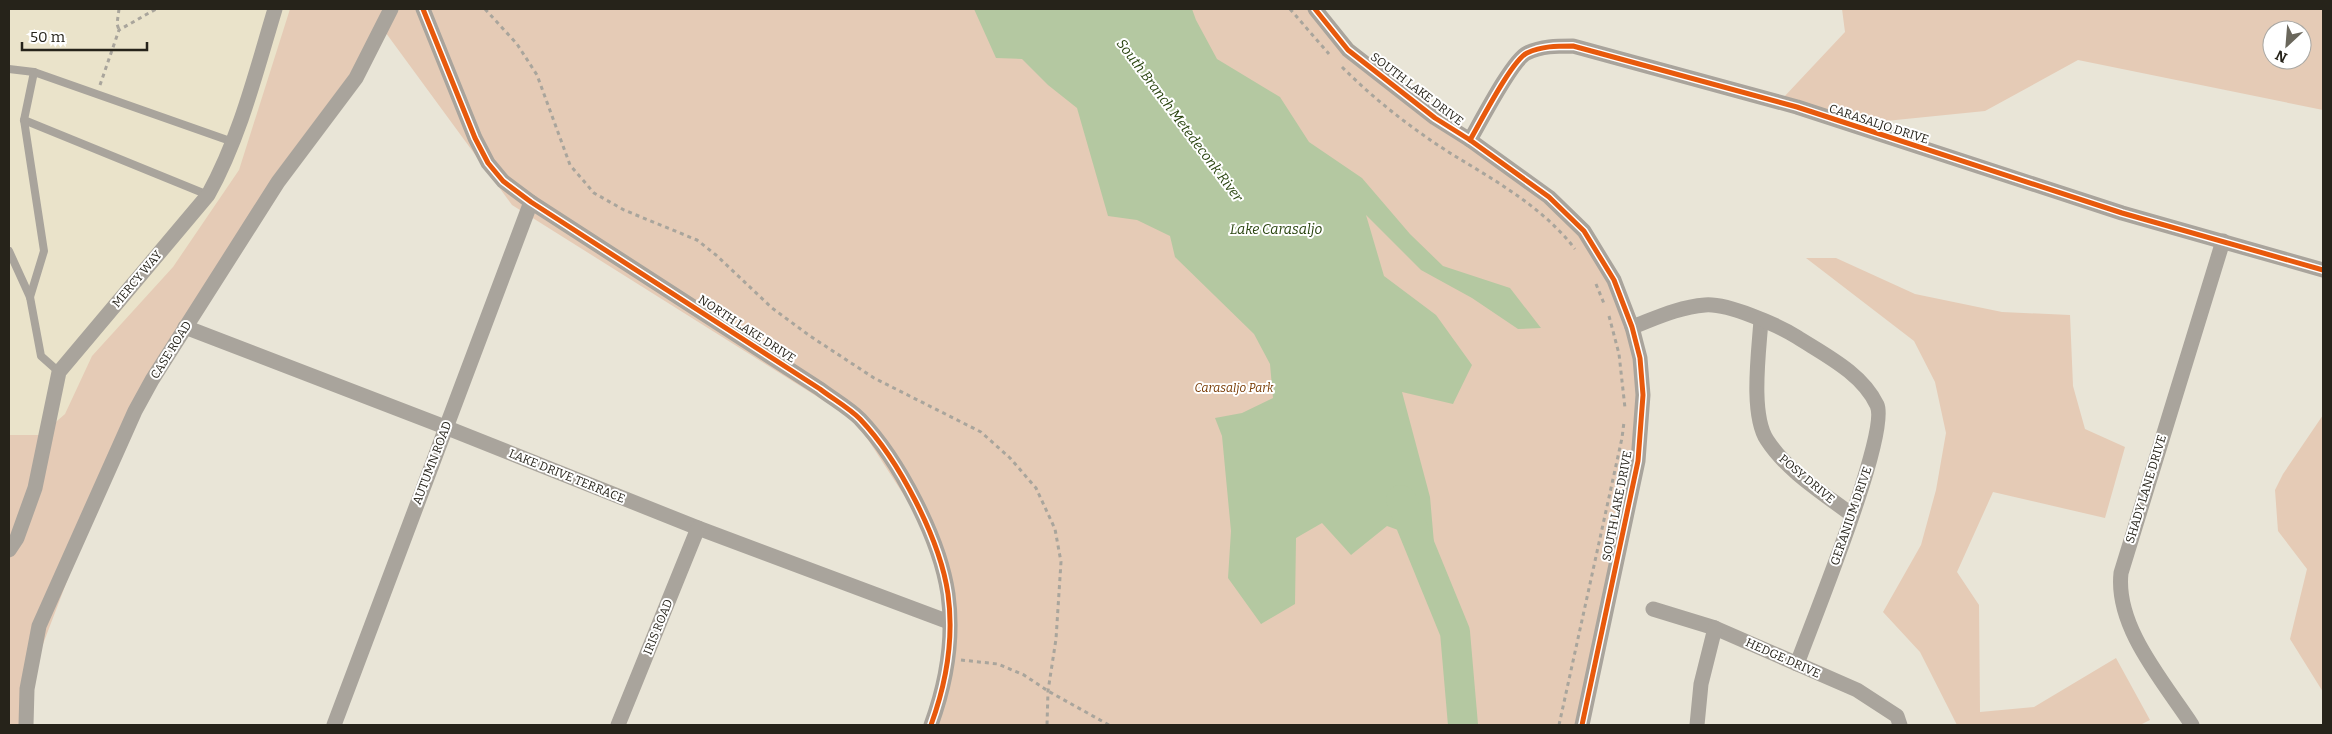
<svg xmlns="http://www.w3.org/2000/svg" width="2332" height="734" viewBox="0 0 2332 734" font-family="Bitter,serif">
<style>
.built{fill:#eae3ca}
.green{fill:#e5cbb6;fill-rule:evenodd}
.water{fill:#b4c8a1}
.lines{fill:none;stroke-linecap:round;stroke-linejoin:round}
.river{stroke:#b4c8a1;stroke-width:30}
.path{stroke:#a9a59c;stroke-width:3;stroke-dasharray:4 4;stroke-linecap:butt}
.service{stroke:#a9a49c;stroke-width:8}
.minor{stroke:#a9a49c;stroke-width:15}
.cycleway-casing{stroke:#fff;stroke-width:8}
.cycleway{stroke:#e8590c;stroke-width:5}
.labels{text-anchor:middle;stroke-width:4;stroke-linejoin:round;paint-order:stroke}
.street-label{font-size:12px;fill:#26231a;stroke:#fff}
.park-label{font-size:12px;font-style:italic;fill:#773900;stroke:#fff}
.water-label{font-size:14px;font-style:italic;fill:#29440f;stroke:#fff}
</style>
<rect width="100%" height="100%" fill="#e9e5d7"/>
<!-- built -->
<polygon class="built" points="9,9 391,9 9,573"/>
<!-- green -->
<g class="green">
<polygon points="290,9 1315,9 1348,50 1549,197 1614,280 1643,395 1582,725 928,725 949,622 931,537 856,421 512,205 383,29 132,410 32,673 24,725 9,725 9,435 41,435 65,414 92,356 173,267 239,170"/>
<path d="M 1842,9 L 2323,9 L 2323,110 L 2078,60 L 1985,111 L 1866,123 L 1783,98 L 1845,32 ZM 2272,30 L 2302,30 L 2302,60 L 2272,60 Z"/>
<polygon points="1806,258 1836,258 1915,294 2002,312 2070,315 2073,386 2085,429 2125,447 2105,518 1993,492 1957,572 1979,605 1980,712 2034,707 2116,658 2150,720 2140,725 1957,725 1920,652 1883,612 1921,545 1936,490 1946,433 1935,382 1914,341"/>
<polygon points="2323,415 2323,692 2290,639 2307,569 2278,531 2275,490 2283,474"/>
</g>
<!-- water -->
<polygon class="water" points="974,9 1192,9 1196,20 1217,59 1280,97 1309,142 1362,178 1410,234 1443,266 1510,288 1541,328 1518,329 1472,298 1421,270 1366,215 1384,276 1436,315 1472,365 1453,404 1402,392 1430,497 1434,543 1387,526 1351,555 1322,523 1296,538 1295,604 1261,624 1228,578 1231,531 1222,436 1215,418 1242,413 1273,398 1270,364 1254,334 1175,257 1170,236 1137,220 1108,216 1077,108 1048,85 1022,59 996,58"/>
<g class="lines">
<!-- river -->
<polyline class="river" points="1401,500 1455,632 1463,725"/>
<!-- path -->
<g class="path">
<polyline points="119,9 117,24 119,30"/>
<polyline points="485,9 517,44 537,75 570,165 594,193 624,210 697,240 716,255 772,308 810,336 874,378 981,432 1010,458 1036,488 1055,529 1061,562 1056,639 1048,691 1047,725"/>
<polyline points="1290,9 1329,54"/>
<path d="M 1342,67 C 1375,100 1411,128 1450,153 C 1494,180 1543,207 1575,249"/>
<polyline points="100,85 119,30 156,9"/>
<polyline points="1596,284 1605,306"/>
<polyline points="1609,316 1619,354 1625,408"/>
<polyline points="961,660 998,664 1024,675 1048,691 1109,725"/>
<polyline points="1559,725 1622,438 1624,422"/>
</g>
<!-- service -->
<g class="service">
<polyline points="9,69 34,72 233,142"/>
<polyline points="24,120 208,195"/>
<polyline points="9,251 30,297 41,356 59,372"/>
<polyline points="30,297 44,251 24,120 34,72"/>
</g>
<!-- minor -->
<g class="minor">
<path d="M 423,9 L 475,138 L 488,163 L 503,181 L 531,202 L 820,389 C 833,399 849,408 860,419 C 899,460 940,539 948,594 C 954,638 946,684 931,725"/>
<polyline points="1315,9 1348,50 1435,118 1470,140 1549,197 1584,231 1614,280 1632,327 1640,358 1643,395 1638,461 1582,725"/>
<path d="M 1470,140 C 1480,123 1512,60 1527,53 C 1542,46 1556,46 1573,46 L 1797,107 L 2122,213 L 2323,270"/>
<path d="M 1761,320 C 1759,351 1750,414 1767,440 C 1787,471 1823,493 1852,515"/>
<polyline points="185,327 445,427 698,528 949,622"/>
<path d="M 1632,327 C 1656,318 1679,307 1705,305 C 1727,303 1778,325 1797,337 C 1825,355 1862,373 1877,405 C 1890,433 1811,625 1797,664"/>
<path d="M 9,550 L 17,538 L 35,488 L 59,372 L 208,195 C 240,137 256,72 275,9"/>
<polyline points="1653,609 1715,628 1857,690 1897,716 1900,725"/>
<polyline points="26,725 27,689 39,626 135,411 152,380 278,182 356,78 391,9"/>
<polyline points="334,725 531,202"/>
<polyline points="618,725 698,528"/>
<polyline points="1697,725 1701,684 1715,628"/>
<path d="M 2192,725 C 2164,682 2115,627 2121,573 L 2223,241"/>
</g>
<!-- cycleway casing -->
<g class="cycleway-casing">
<g id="cycleway">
<path d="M 423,9 L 475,138 L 488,163 L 503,181 L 531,202 L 820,389 C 833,399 849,408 860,419 C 899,460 940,539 948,594 C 954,638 946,684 931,725"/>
<polyline points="1315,9 1348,50 1435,118 1470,140 1549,197 1584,231 1614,280 1632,327 1640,358 1643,395 1638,461 1582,725"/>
<path d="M 1470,140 C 1480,123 1512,60 1527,53 C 1542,46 1556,46 1573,46 L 1797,107 L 2122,213 L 2323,270"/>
</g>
</g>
<!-- cycleway -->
<use href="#cycleway" class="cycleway"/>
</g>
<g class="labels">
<!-- street labels -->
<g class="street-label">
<text transform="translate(1417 89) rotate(37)" y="4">SOUTH LAKE DRIVE</text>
<text transform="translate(1879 124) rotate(18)" y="4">CARASALJO DRIVE</text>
<text transform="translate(137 279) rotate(-50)" y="4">MERCY WAY</text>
<text transform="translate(747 329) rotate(33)" y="4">NORTH LAKE DRIVE</text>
<text transform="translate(171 350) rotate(-58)" y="4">CASE ROAD</text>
<text transform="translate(432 463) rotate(-69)" y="4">AUTUMN ROAD</text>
<text transform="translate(567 476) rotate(22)" y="4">LAKE DRIVE TERRACE</text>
<text transform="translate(1807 479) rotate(40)" y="4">POSY DRIVE</text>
<text transform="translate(2146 489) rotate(-73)" y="4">SHADY LANE DRIVE</text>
<text transform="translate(1617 506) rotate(-79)" y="4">SOUTH LAKE DRIVE</text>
<text transform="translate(1851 516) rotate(-71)" y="4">GERANIUM DRIVE</text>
<text transform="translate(658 627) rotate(-68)" y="4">IRIS ROAD</text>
<text transform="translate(1783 658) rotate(24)" y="4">HEDGE DRIVE</text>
</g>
<!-- park labels -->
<g class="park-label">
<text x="1234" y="392">Carasaljo Park</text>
</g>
<!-- water labels -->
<g class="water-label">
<text transform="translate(1180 120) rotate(53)" y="5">South Branch Metedeconk River</text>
<text x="1276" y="234">Lake Carasaljo</text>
</g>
</g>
<!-- border -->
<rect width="2332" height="734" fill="none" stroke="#26231a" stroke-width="20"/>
<!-- north arrow -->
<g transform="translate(2287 45) rotate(206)"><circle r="24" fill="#ffffff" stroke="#a8a7a3"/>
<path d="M0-4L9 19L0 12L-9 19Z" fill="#6a675c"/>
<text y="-8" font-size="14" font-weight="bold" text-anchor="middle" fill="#26231a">N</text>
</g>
<!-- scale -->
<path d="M22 42v8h125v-8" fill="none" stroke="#26231a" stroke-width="2.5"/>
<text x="30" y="42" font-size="15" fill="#26231a" stroke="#ffffff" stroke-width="4" paint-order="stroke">50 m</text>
</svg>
